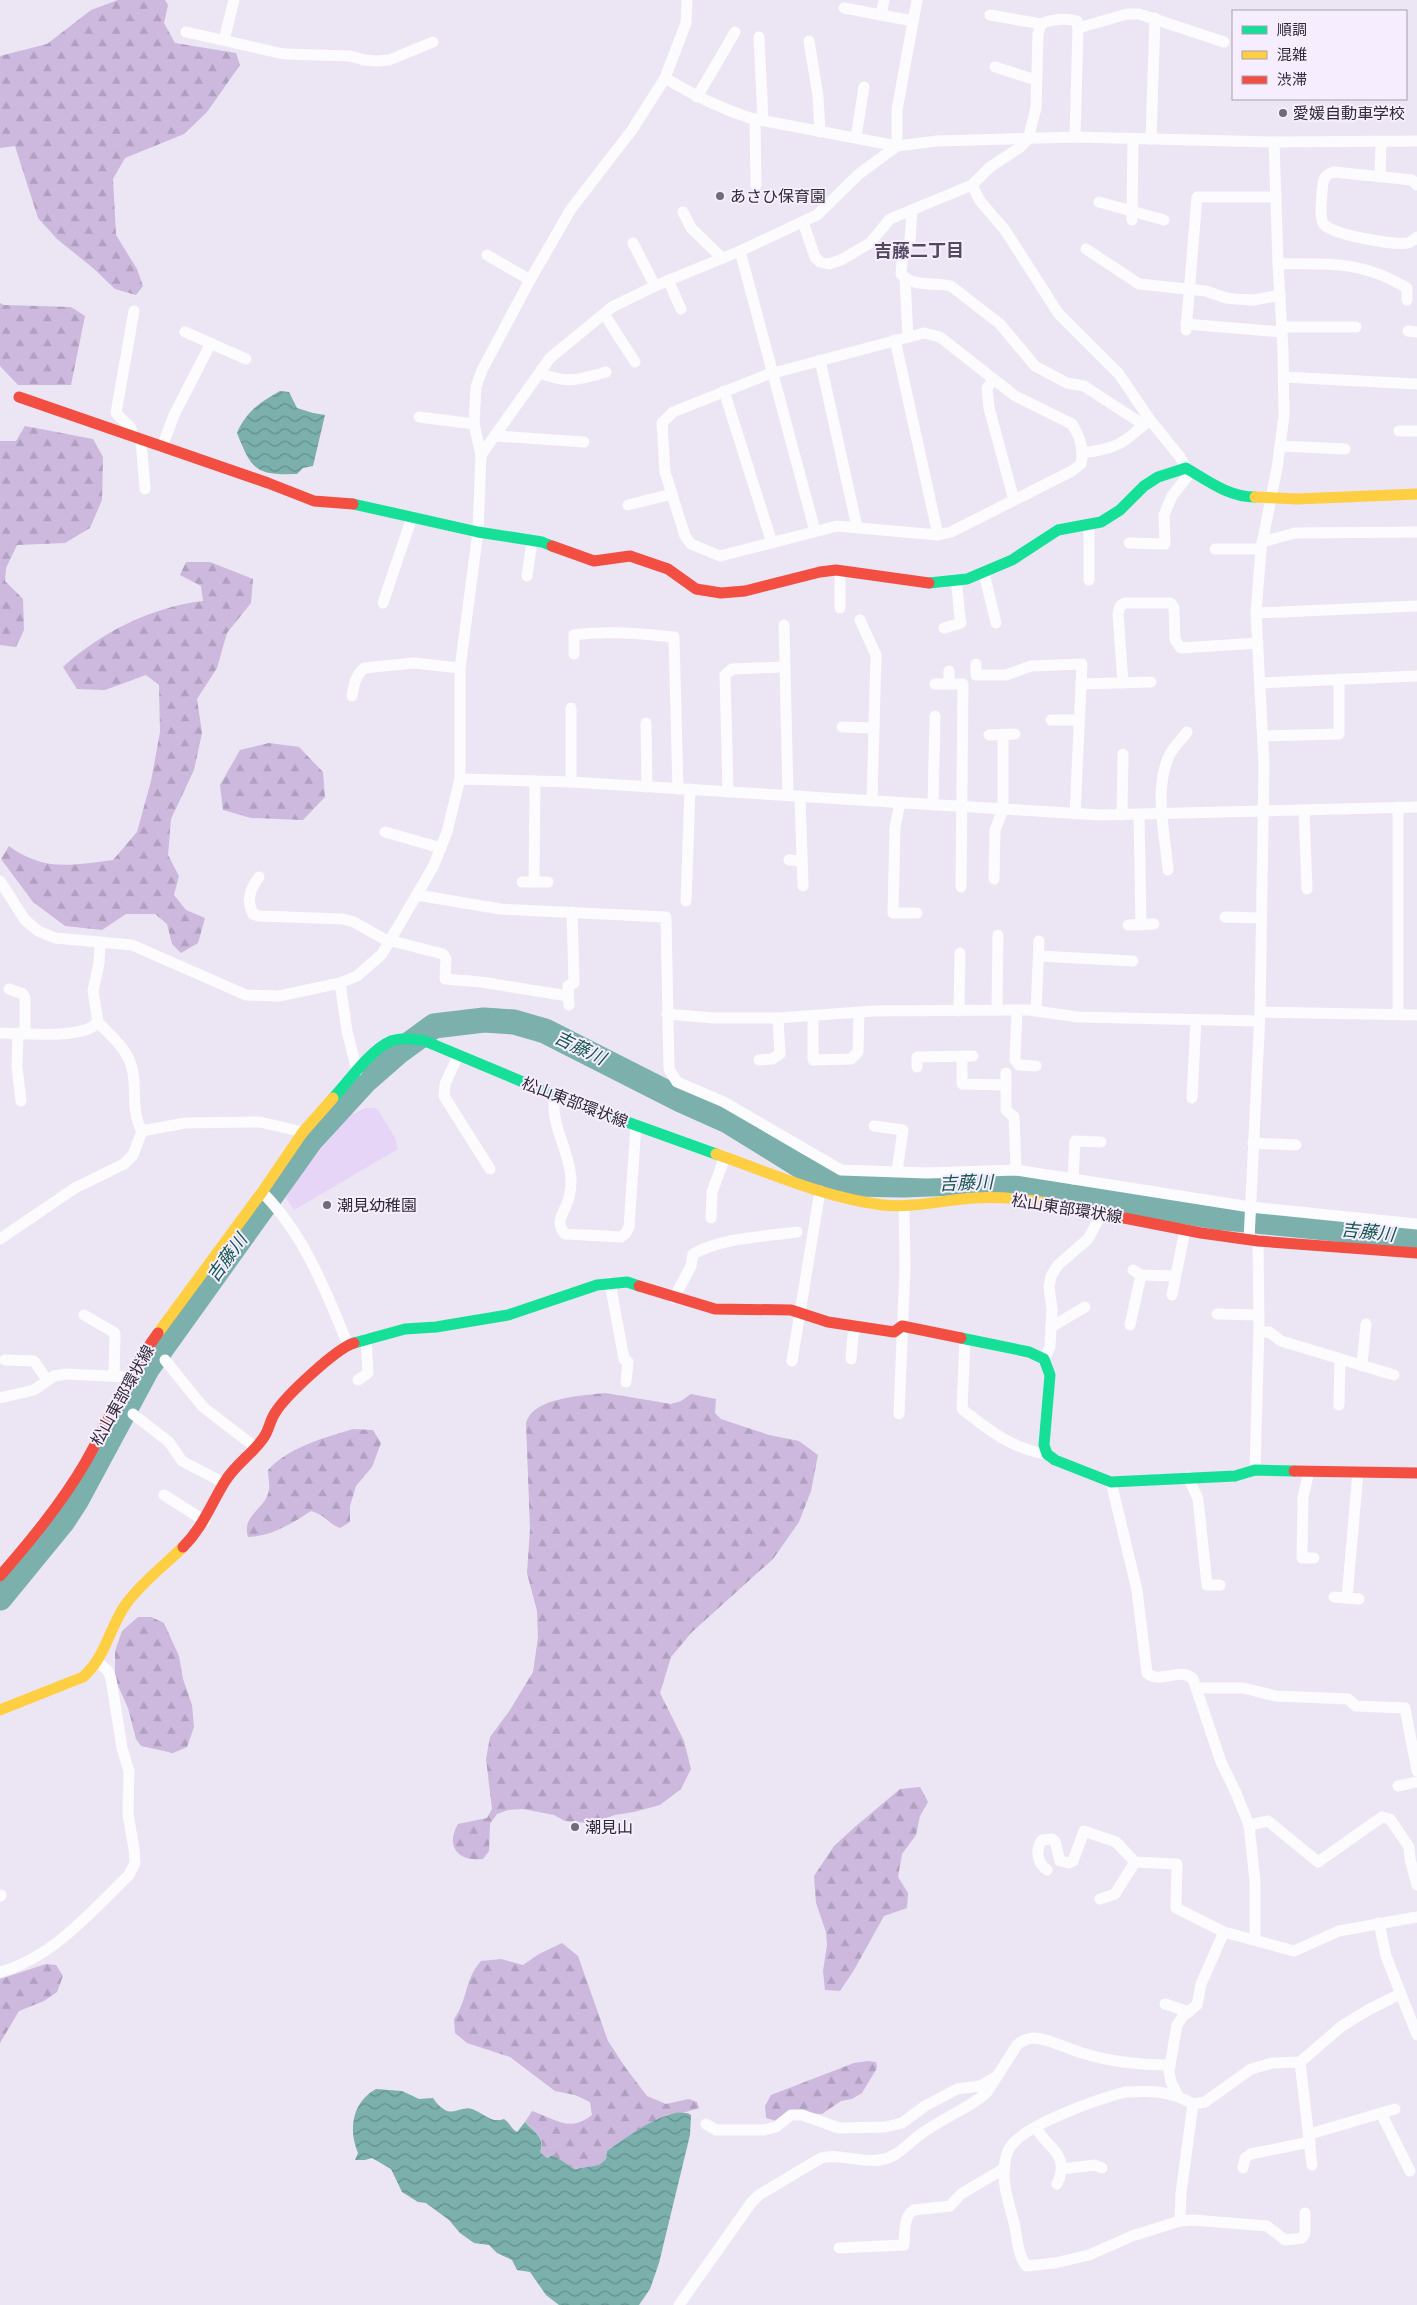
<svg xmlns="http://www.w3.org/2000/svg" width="1417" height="2305" viewBox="0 0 1417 2305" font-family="'Nunito Sans','Noto Sans JP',sans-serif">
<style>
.forest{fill:url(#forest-firs)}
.park{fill:#e6d5f7}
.water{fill:url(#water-waves)}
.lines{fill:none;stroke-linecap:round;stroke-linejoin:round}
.river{stroke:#7bb0ac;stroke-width:25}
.street{stroke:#fcfbfd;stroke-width:11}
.fast{stroke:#16e098;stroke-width:11}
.slow{stroke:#ffcf43;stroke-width:11}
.jam{stroke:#f24e42;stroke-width:11}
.poi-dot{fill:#716b77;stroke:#f6eeff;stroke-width:2}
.labels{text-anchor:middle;stroke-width:4;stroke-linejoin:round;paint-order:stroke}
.poi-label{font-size:16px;fill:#2f2a34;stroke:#f6eeff;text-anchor:start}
.street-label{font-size:16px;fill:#2f2a34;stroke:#f6eeff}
.neighbourhood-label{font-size:18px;font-weight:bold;fill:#54495f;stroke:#f6eeff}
.water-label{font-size:18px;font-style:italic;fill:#13564d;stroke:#f6eeff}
</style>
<defs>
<pattern id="forest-firs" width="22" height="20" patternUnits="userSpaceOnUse" patternTransform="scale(1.25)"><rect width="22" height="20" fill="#ccb9dd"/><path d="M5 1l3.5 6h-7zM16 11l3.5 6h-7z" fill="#b09fbe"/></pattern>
<pattern id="water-waves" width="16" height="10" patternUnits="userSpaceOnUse" patternTransform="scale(1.25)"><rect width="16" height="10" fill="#7bb0ac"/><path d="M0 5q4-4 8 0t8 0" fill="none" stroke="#658f8d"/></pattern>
</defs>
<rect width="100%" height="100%" fill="#ece5f4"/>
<!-- forest -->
<g class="forest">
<polygon points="118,0 165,0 168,5 164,23 175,43 236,53 240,65 207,112 184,134 125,158 113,179 116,235 137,269 143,286 136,295 115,289 93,268 57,239 38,218 15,146 0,148 0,56 47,44 91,10"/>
<polygon points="0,303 4,305 71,307 85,316 71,385 18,385 0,366"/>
<polygon points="25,426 93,439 103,457 102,500 90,528 65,543 17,545 6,568 5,581 23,599 24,630 16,647 0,645 0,441 16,441"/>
<path d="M 186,562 L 210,562 L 253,579 L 251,603 L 227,633 L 217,668 L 197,699 L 202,733 L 194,770 L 171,819 L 168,855 L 179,876 L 174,895 L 186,910 L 205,918 L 198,943 L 181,953 L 172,944 L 167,924 L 155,914 L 126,914 L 102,930 L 65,926 L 33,902 L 1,859 L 9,846 C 43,872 74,865 113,860 L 137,832 L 151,781 L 160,732 L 159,685 L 146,675 L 105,690 L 77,689 L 63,667 C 101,632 152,607 203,601 L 201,586 L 180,575 Z"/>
<polygon points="269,743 299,747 323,772 325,797 303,820 251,818 223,810 220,785 240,750"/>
<path d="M 605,1393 L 671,1404 L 681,1401 L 691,1394 L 716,1399 L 715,1413 L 721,1419 L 769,1435 L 799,1441 L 818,1455 L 811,1491 L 799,1522 L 773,1559 L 692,1632 L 671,1657 L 660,1693 L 684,1741 L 691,1769 L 681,1789 L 660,1805 L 634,1812 L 615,1815 L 598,1821 L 588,1823 L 565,1821 L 554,1815 L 523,1809 L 508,1810 L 497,1814 L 490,1824 L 489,1851 L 483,1859 C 458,1862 445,1846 458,1824 L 487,1818 L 492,1809 L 486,1759 L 490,1737 L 510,1710 L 533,1672 L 538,1637 L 537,1611 L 527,1573 L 530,1529 L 526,1423 C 533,1397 582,1396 605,1393 Z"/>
<path d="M 353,1429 L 373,1430 L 381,1443 L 372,1467 L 356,1486 L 350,1506 L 350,1522 L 340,1528 C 327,1523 326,1515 311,1511 C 291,1524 272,1536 248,1537 C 241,1515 266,1509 269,1490 C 270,1484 268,1476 268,1470 C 289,1447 324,1438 353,1429 Z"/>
<polygon points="138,1617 151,1617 164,1623 179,1656 183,1679 192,1705 194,1727 187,1747 173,1753 141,1746 136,1739 128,1708 115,1679 115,1651 122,1631"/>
<polygon points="920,1787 928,1802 920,1816 916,1835 902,1854 898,1877 908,1893 907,1908 884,1916 854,1970 840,1991 825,1990 823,1971 827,1945 826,1932 816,1903 814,1876 834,1846 856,1826 900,1789"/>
<path d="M 562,1943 L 578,1956 L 608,2041 L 625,2067 L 647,2096 L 666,2104 L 689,2099 L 697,2102 L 699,2108 L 686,2112 L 666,2115 L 607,2151 L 606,2159 L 599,2165 L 575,2169 L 553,2155 L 547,2158 L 540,2152 C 547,2139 534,2131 525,2122 L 532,2111 C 556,2119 569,2133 592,2115 L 590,2102 L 575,2095 L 555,2091 L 510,2057 L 467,2043 L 455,2033 L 454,2019 C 468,2000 464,1980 481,1961 L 501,1959 L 523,1965 L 539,1954 Z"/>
<polygon points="46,1964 56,1965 63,1976 57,1992 44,2001 19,2011 0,2043 0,1979"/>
<polygon points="868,2061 876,2062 877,2068 862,2093 852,2099 841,2101 822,2114 807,2113 776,2121 766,2118 765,2106 771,2095 854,2063"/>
</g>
<!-- park -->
<polygon class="park" points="366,1108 374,1108 378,1110 395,1138 398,1149 294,1210 286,1198 287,1191 348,1116"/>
<!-- water -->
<g class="water">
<path d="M 280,391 L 289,392 L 297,408 L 313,413 L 325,415 L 313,466 L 303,468 L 297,474 C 256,475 252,471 237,433 C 246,412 260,402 280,391 Z"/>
<path d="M 376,2089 L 402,2091 L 419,2099 L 433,2098 C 436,2103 440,2107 445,2110 C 454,2115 463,2106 472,2109 C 484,2113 491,2124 504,2119 C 510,2123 511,2129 517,2132 L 525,2122 C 534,2132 546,2138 540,2152 L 547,2158 L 553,2155 L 575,2169 L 599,2165 L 606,2159 L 607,2151 C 625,2139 671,2103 691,2115 L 690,2135 L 659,2263 L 650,2289 L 639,2305 L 559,2305 L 546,2295 L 530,2272 L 517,2270 L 512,2260 L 497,2253 L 489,2245 L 474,2243 L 460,2233 L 449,2220 L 426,2203 L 418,2202 L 402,2192 L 391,2169 L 372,2158 L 365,2160 L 355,2160 L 358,2153 C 348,2130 352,2102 376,2089 Z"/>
</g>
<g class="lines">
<!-- river -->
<polyline class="river" points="0,1598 63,1521 76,1501 147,1369 311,1140 365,1081 397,1053 434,1026 484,1020 514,1022 545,1031 681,1100 728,1121 812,1173 834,1182 852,1184 903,1185 1008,1181 1215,1217 1417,1237"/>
<!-- street -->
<g class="street">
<polyline points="844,8 913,21"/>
<polyline points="881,15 884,0"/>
<polyline points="990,15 1041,24"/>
<polyline points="186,32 284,54 350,56 364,60 378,61 389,60 433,42"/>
<polyline points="759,37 763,120"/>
<polyline points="224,40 234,0"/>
<polyline points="809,41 818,96 820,132"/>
<polyline points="995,67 1036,80"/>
<path d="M 665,78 C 693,95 719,108 750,118 L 897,146 L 937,141 L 1075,137 L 1274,142 L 1417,141"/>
<polyline points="697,97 735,32"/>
<polyline points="755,119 756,185"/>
<polyline points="856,137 864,87"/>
<polyline points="1075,137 1078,28 1127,14 1139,14 1224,42"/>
<polyline points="1151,139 1155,18"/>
<polyline points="1380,177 1381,141"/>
<polyline points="972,185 980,201 1005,230 1058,313 1119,374 1150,420 1180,457 1186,468"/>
<path d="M 1417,185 L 1412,180 L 1334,172 C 1323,175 1323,181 1322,192 C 1322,201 1319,215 1323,223 C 1329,235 1394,245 1408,243 C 1412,242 1414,240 1417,237"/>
<polyline points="1099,202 1164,220"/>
<path d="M 912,210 L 910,240 L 903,252 L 901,274 C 914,288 934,282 951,286 L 1000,324 L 1035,366 L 1067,383 L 1084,386 L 1144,425"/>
<polyline points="683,212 691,228 722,258"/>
<polyline points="1132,220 1133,139"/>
<path d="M 803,222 L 815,257 L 820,262 L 829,264 L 841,260 L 870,243 L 890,219 L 972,185 L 990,167 L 1019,148 L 1028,139 L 1036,108 L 1038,34 L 1041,24 C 1051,19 1066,18 1077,21 L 1078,28"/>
<polyline points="633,243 655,286"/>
<polyline points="1086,249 1139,284 1206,291 1226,298 1235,299 1254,300 1280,295"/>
<polyline points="740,251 815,531"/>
<polyline points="487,255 530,280"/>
<path d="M 1278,264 C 1327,263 1363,261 1407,288 L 1407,300"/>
<polyline points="905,279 908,337"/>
<polyline points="668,280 681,309"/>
<polyline points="604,314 635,362"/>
<polyline points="1186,324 1282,332"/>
<polyline points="1282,327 1356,327"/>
<polyline points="1186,330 1197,197 1276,197"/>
<polyline points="1408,331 1417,332"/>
<polyline points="185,332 246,359"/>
<path d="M 924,333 L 940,337 L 1015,396 L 1072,424 C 1080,436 1084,450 1081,464 L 1072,471 L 951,532 L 938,535 L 837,526 L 720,556 L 691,544 L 685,536 L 665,472 L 662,423 L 673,412 L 766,375 Z"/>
<polyline points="895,340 938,535"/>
<polyline points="820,360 857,527"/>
<path d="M 540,373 C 568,384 577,380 606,372"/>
<polyline points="1284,377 1417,384"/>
<polyline points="993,380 987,388 989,408 1014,500"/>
<polyline points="724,391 772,543"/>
<polyline points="419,417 474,424"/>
<polyline points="1399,431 1417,431"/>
<polyline points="496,436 584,442"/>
<polyline points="132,437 131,428 116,413 134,311"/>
<polyline points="141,440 145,489"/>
<polyline points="1280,446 1345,449"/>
<polyline points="162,447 174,415 211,343"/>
<path d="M 1082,453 C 1116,449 1123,444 1148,421"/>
<polyline points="481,455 550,358 612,307 655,286 740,251 817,215 859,174 897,146 897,110 917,0"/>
<polyline points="628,505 672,494"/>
<polyline points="1262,542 1295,533 1417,532"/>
<polyline points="1129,543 1165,544 1164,515 1172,496 1191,472"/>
<polyline points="1215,549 1261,549"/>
<polyline points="840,570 840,608"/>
<polyline points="984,573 996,623"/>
<polyline points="527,576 532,541"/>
<polyline points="1089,580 1089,525"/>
<polyline points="383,603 412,517"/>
<polyline points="1256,613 1417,606"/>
<polyline points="860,620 876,655 872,801"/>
<polyline points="784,625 788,795"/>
<path d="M 944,628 L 961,623 C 958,609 959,596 956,582"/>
<path d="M 574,654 L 574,635 C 607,630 641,634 674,637 L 678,789"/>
<polyline points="976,664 976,675 1006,675 1031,666 1082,664 1075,814"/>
<polyline points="1123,683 1118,614 1120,606 1125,603 1171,603 1174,608 1175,640 1181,648 1258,643"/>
<polyline points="1260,683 1417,676"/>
<polyline points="935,684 963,684 961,887"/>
<polyline points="949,684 949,671"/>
<polyline points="1081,684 1151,682"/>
<path d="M 352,696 C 354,685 355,676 364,668 L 414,663 L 460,668"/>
<polyline points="1051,720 1079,720"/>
<polyline points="646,723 647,787"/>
<polyline points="842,727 874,728"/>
<polyline points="989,735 1015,734"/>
<polyline points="1263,736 1339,734 1339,679"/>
<polyline points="460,779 571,782 1100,815 1417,807"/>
<polyline points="571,782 571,708"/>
<polyline points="728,792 725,675 732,669 784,667"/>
<polyline points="800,796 803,886"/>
<polyline points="900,803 895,827 893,913 917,913"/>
<polyline points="933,805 935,716"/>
<polyline points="1304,811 1307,889"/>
<polyline points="1122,815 1123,754"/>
<polyline points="1139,815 1141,925"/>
<polyline points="385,832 441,848"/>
<polyline points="789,860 802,861"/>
<path d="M 1168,870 C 1165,833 1153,788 1170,754 C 1174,746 1182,739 1187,732"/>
<path d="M 259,877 C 250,889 246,900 253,914 L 259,916 L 343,919 L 354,922 L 384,939 L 443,954 L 446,959 L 445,979 L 481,982 L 568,996"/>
<polyline points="994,879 995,830 1003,809 1003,734"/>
<polyline points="0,881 25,920 38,931 55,938 132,945 246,995 279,996 340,983 357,976 382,954 433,867 447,832 460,779 460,668 478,532 481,455 474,424 476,387 482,370 530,280 571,209 632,130 665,78 686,23 687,0"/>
<polyline points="522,882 548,882"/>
<polyline points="534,882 535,781"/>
<polyline points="417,895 500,909 666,917 669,1069 677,1082 724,1102 841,1170 927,1173 1016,1170 1250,1207 1417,1224"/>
<polyline points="686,901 690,789"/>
<polyline points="1225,917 1261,918"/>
<polyline points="1128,925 1154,924"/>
<polyline points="1039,956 1133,961"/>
<polyline points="340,983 347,1031 357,1071"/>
<polyline points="9,989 23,994 25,998 25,1033"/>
<polyline points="569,1005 568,986 574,983 572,912"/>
<polyline points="997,1010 998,935"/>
<polyline points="1017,1010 1015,1060 1019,1065 1036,1066"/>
<polyline points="959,1011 960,953"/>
<polyline points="1036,1011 1039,941"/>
<polyline points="1260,1012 1417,1015"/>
<polyline points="667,1014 713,1018 778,1018 873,1011 1029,1010 1078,1017 1259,1021"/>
<polyline points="1398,1014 1398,807"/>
<polyline points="813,1017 813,1060 851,1059 858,1052 859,1013"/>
<path d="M 98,1022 C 109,1034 124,1046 130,1062 C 139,1082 129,1109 142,1131"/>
<path d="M 0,1033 C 23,1033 84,1040 98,1022 L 93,991 L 99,963 L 100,942"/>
<polyline points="18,1033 17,1067 21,1101"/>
<polyline points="458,1056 445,1084 444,1096 490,1169"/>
<polyline points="962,1056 962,1084 1006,1085"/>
<polyline points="759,1060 772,1059 780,1054 778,1018"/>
<polyline points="917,1067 917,1057 973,1056"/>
<polyline points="1006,1073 1006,1110 1014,1117 1016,1170"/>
<path d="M 555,1096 C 549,1123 570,1151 571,1179 C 571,1188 570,1198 566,1206 C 561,1216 556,1224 565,1234 L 621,1237 L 626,1233 L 629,1227 L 636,1125"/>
<polyline points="1192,1098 1196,1020"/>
<polyline points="874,1126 903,1130 897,1171"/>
<polyline points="1253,1143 1296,1145"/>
<polyline points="1073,1179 1075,1141 1101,1142"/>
<path d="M 262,1192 C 304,1234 326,1291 348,1345"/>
<polyline points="711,1218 712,1192 725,1157"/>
<polyline points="0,1239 75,1188 124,1164 133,1155 142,1131 185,1123 260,1122 303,1132"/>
<polyline points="1249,1240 1260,1012 1264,765 1256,613 1261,549 1277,468 1284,416 1283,350 1278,264 1274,142"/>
<polyline points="1133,1270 1141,1275 1175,1276"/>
<polyline points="610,1283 624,1359 628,1362 626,1382"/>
<polyline points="1172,1295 1185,1230"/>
<path d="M 674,1298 L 691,1266 L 693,1254 C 724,1237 763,1237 797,1232"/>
<polyline points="1217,1314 1259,1315"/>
<polyline points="84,1315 115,1333 114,1376"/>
<polyline points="1130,1325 1141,1275"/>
<polyline points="1051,1327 1085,1307"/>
<polyline points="1259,1332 1269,1332 1281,1341 1394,1375"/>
<path d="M 965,1339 L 962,1409 C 987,1429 1014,1450 1047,1454"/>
<polyline points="851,1359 853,1335 857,1326"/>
<polyline points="1044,1359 1050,1347 1052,1309 1049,1287 1051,1276 1058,1265 1088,1239 1102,1213"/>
<polyline points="5,1360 34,1361 47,1380"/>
<polyline points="165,1360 203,1407 255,1447"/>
<polyline points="792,1361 820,1191"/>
<polyline points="1362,1366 1366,1324"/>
<polyline points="358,1380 368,1373 366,1339"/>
<polyline points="0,1398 34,1390 54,1376 66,1374 129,1377"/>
<polyline points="1339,1405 1340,1359"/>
<polyline points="133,1414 169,1442 182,1461 224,1483"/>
<polyline points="899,1414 905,1267 904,1205"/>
<polyline points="1255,1470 1259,1327 1258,1241"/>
<polyline points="1309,1471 1303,1497 1302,1558 1314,1558"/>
<polyline points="1188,1477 1198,1499 1207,1585 1220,1585"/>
<path d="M 1111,1482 L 1137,1590 L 1147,1673 C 1161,1685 1180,1666 1193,1679 L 1221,1762 L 1236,1793 L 1249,1825 L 1255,1881 L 1255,1940"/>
<polyline points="164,1495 205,1521"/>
<polyline points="1334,1597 1359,1599"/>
<polyline points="1347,1598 1358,1472"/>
<polyline points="1198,1688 1243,1688 1276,1696 1348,1699 1356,1706 1405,1708 1417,1771"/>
<polyline points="1398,1786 1417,1782"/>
<polyline points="1249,1825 1268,1821 1318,1862 1382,1817 1390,1819 1409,1847 1410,1859 1417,1885"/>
<path d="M 1047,1870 C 1037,1863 1035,1850 1042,1840 L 1052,1839 L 1055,1841 L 1060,1861 L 1069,1863 L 1073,1861 L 1084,1831 L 1116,1842 L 1135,1862 L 1177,1864 L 1176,1908 L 1224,1932 L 1294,1951 L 1339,1931 L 1417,1917"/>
<polyline points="0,1896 1,1895"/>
<polyline points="1100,1899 1115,1894 1135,1862"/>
<polyline points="1379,1923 1386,1956 1417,2035"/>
<path d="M 0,1972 C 52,1958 91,1912 129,1875 L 135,1863 L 134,1849 L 128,1814 L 129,1771 L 122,1748 L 111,1679 L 108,1671 L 98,1662"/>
<polyline points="1165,2004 1189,2012"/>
<polyline points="1300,2062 1312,2165"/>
<path d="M 1125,2092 C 1152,2091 1169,2090 1193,2104 L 1181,2193 L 1180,2221 L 1132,2236 L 1089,2255 L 1055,2263 L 1026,2266 C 1016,2251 1018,2236 1013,2219 C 1007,2197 999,2174 1008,2151 C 1018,2126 1099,2099 1125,2092 Z"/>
<polyline points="1177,2094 1171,2082 1169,2071 1177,2025 1183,2016 1197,2005 1201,1984 1224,1932"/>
<polyline points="1193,2104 1205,2102 1251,2069 1272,2063 1300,2062 1342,2026 1368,2010 1400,1994"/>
<polyline points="1381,2113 1410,2171"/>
<polyline points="706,2124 716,2130 764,2130 776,2127 791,2115 802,2115 839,2128 885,2127 902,2123 925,2106 957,2089 980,2086 994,2078"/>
<path d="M 1036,2128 C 1048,2149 1071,2154 1057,2184"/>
<polyline points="1310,2134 1395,2109"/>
<polyline points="1243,2168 1245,2158 1251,2154 1310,2142"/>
<polyline points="1062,2169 1095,2165 1102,2168"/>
<polyline points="1180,2221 1194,2220 1267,2226 1285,2240 1302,2238 1305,2233 1305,2213"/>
<path d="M 839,2248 L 904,2245 C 905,2233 903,2216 914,2210 L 950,2206 L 961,2194 L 1005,2168"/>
<path d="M 679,2305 L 751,2203 L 759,2195 L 821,2158 C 840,2153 860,2163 879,2160 C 897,2158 907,2144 921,2134 C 940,2120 962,2111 980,2098 L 987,2092 L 1017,2045 C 1022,2041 1028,2038 1034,2038 C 1050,2039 1067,2049 1082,2053 C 1111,2062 1140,2065 1170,2065"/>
</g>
<!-- fast -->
<g class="fast">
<polyline points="353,504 478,532 542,542 552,546"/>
<path d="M 929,583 L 967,579 L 1012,560 L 1058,530 L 1101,522 L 1120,510 L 1144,486 L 1158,477 L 1186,468 C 1208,481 1229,497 1255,497"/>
<path d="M 333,1098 C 348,1082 371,1049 391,1041 C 402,1037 414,1039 425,1041 L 566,1100 L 716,1154"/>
<polyline points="961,1338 1029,1352 1044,1359 1050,1375 1044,1445 1047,1454 1055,1460 1111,1482 1235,1476 1255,1470 1294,1471"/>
<polyline points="354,1343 405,1329 436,1327 508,1315 597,1285 627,1282 639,1286"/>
</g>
<!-- slow -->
<g class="slow">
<polyline points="1255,497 1297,499 1417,494"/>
<path d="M 716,1154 C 771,1173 825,1198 883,1205 C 913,1208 944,1200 974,1198 C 1024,1195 1075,1208 1124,1218"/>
<polyline points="158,1333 262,1192 303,1132 333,1098"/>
<path d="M 0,1710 L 83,1677 C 106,1657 109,1628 126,1604 C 141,1583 165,1565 183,1547"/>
</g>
<!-- jam -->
<g class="jam">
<polyline points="19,397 268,483 314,501 353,504"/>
<polyline points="552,546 594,561 630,556 668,569 696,589 721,593 745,591 820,572 836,570 929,583"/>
<polyline points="1124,1218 1201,1233 1258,1241 1417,1253"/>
<polyline points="639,1286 715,1309 791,1310 828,1322 894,1332 902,1326 961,1338"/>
<polyline points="1294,1471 1417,1473"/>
<path d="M 183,1547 C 203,1527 210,1506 224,1483 C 235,1464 253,1454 264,1437 C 269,1430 270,1420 275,1413 C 285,1396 337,1348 354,1343"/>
<path d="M 0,1576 C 31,1540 61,1504 85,1463 C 110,1419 127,1375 158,1333"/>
</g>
</g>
<!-- markers -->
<g class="poi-dot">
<circle cx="1283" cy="113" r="5"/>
<circle cx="720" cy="196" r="5"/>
<circle cx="327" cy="1205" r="5"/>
<circle cx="575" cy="1827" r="5"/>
</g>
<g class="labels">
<!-- poi labels -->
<g class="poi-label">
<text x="1293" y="119">愛媛自動車学校</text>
<text x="730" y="202">あさひ保育園</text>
<text x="337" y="1211">潮見幼稚園</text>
<text x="585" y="1833">潮見山</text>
</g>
<!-- street labels -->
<g class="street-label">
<text transform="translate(575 1102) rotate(21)" y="6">松山東部環状線</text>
<text transform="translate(1067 1208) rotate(9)" y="6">松山東部環状線</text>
<text transform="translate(122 1395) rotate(-61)" y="6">松山東部環状線</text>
</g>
<!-- neighbourhood labels -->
<g class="neighbourhood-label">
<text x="919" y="257">吉藤二丁目</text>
</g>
<!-- water labels -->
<g class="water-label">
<text transform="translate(580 1048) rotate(26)" y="6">吉藤川</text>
<text transform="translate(966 1183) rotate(-2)" y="6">吉藤川</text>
<text transform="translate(1368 1232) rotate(6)" y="6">吉藤川</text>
<text transform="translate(227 1258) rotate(-54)" y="6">吉藤川</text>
</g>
</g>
<!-- legend -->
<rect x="1232" y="10" width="175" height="90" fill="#f6eeff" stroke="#a6a0ae"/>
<rect x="1242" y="26" width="25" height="8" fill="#16e098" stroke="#a6a0ae"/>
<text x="1277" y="35" font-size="15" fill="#2f2a34">順調</text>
<rect x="1242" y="51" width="25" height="8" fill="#ffcf43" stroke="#a6a0ae"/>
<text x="1277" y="60" font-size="15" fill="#2f2a34">混雑</text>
<rect x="1242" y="76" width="25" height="8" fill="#f24e42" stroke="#a6a0ae"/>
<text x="1277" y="85" font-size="15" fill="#2f2a34">渋滞</text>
</svg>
